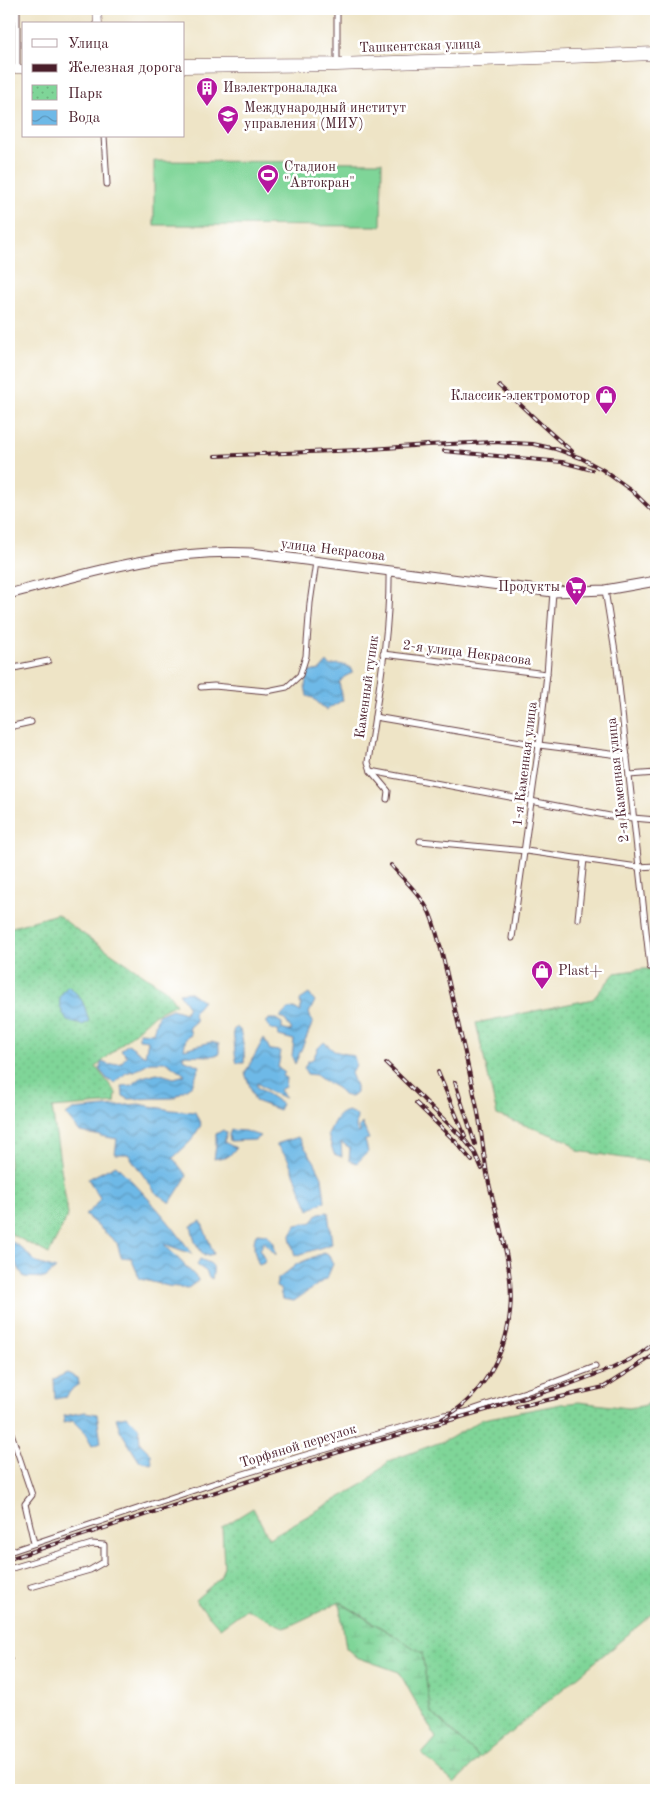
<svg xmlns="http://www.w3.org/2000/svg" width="665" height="1799" font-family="'Old Standard TT',serif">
<defs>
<pattern id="wetland-marsh" width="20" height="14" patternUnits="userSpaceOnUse" patternTransform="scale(1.25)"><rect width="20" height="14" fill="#7fd598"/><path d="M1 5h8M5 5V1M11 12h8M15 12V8" fill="none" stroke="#6fb683"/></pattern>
<pattern id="park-dots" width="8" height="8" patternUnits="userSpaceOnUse" patternTransform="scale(1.25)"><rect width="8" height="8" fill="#7fd598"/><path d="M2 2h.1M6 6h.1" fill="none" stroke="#6fb683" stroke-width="1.8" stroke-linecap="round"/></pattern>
<pattern id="water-waves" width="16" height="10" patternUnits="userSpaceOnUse" patternTransform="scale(1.25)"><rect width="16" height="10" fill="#6eb9e7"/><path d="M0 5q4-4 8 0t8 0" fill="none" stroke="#5c96bb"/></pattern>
</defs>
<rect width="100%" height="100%" fill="#fff"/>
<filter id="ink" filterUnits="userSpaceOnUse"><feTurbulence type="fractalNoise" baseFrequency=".02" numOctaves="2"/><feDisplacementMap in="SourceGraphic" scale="10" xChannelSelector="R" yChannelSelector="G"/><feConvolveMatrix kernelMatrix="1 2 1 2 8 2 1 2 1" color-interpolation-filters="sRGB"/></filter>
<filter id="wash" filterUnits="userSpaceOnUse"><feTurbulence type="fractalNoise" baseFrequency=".0096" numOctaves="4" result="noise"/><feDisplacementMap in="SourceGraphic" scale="20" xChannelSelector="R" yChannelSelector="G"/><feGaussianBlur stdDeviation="1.12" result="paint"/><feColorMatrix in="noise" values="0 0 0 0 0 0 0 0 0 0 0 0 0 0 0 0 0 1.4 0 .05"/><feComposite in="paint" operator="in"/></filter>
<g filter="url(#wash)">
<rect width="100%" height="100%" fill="#eee4c6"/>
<!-- wetland -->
<path fill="url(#wetland-marsh)" stroke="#647a62" d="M339,1602l83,51 9,59 49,46 -26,25 -32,-29 14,-16 -37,-66 -43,-15 -10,-9z"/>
<!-- park -->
<g fill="url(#park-dots)" stroke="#647a62">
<path d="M57,914l16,13 93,63 10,14 -22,11 -58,52 20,26 -1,10 -63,5 16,107 -19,39 -40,-21v-305z"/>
<path d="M643,969h13v194l-78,-12 -12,-11 -69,-25 -21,-92 117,-24 22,-26z"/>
<path d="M656,1400v211l-176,147 -49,-46 -9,-59 -82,-51 -55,26 -39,-19 -26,19 -25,-28 25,-22 4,-12 -2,-39 31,-19 16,30 96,-55 24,-22 60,-22 34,-20 78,-15 18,-2 49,6 14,-2z"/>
</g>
<!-- pitch -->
<path fill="#7fd598" stroke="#647a62" d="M154,161l228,1 -1,64 -227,-1z"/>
<!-- water -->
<g fill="url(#water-waves)" stroke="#5c6c89">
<path d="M327,662l3,4c6,-3 16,-2 22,3v4l-8,4 -5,6 4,17 -17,10 -13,-12 -6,-2 -2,-10 3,-14 12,-2z"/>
<path d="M68,986c15,12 16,17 21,36l-7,3 -15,-4c-8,-15 -12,-22 1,-35z"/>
<path d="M190,992l13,9 -10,12 3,8 -7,6 2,8 -5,3 -2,11 27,-7 8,2v10l-8,2 -28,-1v4l17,7 -8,19 -19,13 -44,1 -6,-3 -1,-10 10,-1 10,-8 15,-4 17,5 11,-3 -18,-13h-17l-14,8 -10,3 -11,10 -7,-3 -9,-11 3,-7 8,3 11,-2 6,-7 -6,-6 7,-6 17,12 3,-16 -9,-1v-7l14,1 5,-18 14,-6 13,4 3,-7 -9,-13z"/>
<path d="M309,994l6,7 -6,12 4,9 -18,42 -3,-7 2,-17 -15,-4 -2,-6 -6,-1 -5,-6 3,-4h7l6,4v6l6,2 4,-1 -7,-10 -5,-3 8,-8 6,-1 7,4 -1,-12z"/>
<path d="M236,1027l4,3c3,11 5,21 4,33h-7c-3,-8 -2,-21 -4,-32z"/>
<path d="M264,1038l6,12 11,1 -3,17 7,5 -3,3 4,2 -1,9 -6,3 6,8 -15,-6 -13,-9v4l25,17 -3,6 -24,-9 -10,-28z"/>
<path d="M324,1042l10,9 20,5 2,9 -5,8 5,13v7l-5,4 -8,-2 -6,-7 -13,-7 -8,-6 -9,-1 -3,-6 4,-7 5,-2 5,-11z"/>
<path d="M139,1104l32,6 24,2 6,13 -10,16 -18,17 14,18 -17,27 -15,-11 -27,-38h-13l2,-15 -37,-7 -14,-17 7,-5z"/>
<path d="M348,1111l9,4 -1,12 2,5 2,1 -1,-6 3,-4 7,16 -4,1 3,12 -11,11 -8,-3 1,-12 -9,-6 1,15 -8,-3 -6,-19c5,-11 8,-22 20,-24z"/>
<path d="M223,1130l4,3 -3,9 12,6 -7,8 -15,3 2,-13v-12z"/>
<path d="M231,1130l14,1 15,5 -5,4 -25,1 -1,-6z"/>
<path d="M298,1137l16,24 8,16 3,24 -16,9 -21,-51 -12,-15z"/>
<path d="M116,1165c28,28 54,56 76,89l-28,-10 35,36 -11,8 -20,-2 -28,-7 -9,-21 -10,-1 -4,-14 -32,-28 9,-8 6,-9 -12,-19z"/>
<path d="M328,1212l4,32 -37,12 -5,-19 6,-12 16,-3 7,-9z"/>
<path d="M201,1221l13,33 -10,2 -9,-14 -4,-16z"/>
<path d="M257,1233l10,1 7,9 2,12 -12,-13 -4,8 5,9 -1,4 -5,2c-4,-10 -8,-22 -2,-32z"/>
<path d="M9,1240l10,6 18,17 19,6 -11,9 -21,-1 -15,-25z"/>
<path d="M323,1253l6,2 4,9 -6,14 -33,23 -12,-2 -2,-10 -4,-2 1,-7 20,-16z"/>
<path d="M200,1259c14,6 15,5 12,20l-4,-3 -1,-4 -10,-7z"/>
<path d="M67,1373l11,5 1,6 -6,4 -7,9 -11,2 -1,-20z"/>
<path d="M85,1412l12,2 4,29 -9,3 -8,-14 -11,-11 -10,2 1,-7z"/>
<path d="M127,1416l12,12 1,15 11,11 1,10 -13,-3 -19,-31 -4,-12z"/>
</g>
</g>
<g filter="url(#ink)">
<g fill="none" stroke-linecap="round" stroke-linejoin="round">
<!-- street casing -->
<g stroke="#633d42" stroke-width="7">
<g id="street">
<path d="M17,9v55"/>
<path d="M337,9v54"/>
<path d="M104,136l3,48"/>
<path d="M605,590l11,68 34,309h6"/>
<path d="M383,654l164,20"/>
<path d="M9,669l39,-8"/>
<path d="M201,687l13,-1 53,5 20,-4 13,-12 6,-19 4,-53 6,-41"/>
<path d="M375,717l164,28 88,11"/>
<path d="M9,727l22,-5"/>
<path d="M371,771l239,45 46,4"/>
<path d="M629,775l27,-2"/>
<path d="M387,799l1,-8 -17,-20 -3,-9c9,-63 22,-127 21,-191"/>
<path d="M420,841l106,10 112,16 18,-1"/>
<path d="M578,919l6,-60"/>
<path d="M512,938l27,-193 8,-71 6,-82"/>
<path d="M9,1427l23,68 -7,9 9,39"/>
<path d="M9,1552l215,-72 75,-23 145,-42 22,-3 89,-30 40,-15"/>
<path d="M9,1569l83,-25 12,1v17l-14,8 -59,17"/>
</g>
</g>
<!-- secondary casing -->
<g stroke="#633d42" stroke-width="9">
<g id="secondary">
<path d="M97,9l1,15"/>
<path d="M184,63l153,-1 319,-11"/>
<path d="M9,69h15"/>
<path d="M184,69l153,-2 319,-11"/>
</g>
</g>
<!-- primary casing -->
<g stroke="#633d42" stroke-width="11">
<path id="primary" d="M9,594c79,-21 160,-46 242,-41l302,39 52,-2 51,-9"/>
</g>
<!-- street -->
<use href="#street" stroke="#fff" stroke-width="5"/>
<!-- secondary -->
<use href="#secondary" stroke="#fff" stroke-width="8"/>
<!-- primary -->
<use href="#primary" stroke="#fff" stroke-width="9"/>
<!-- rail casing -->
<g stroke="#4a1f2b" stroke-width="4">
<g id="rail">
<path d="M500,386c24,21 46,45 72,65"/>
<path d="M444,451l118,11 30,8"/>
<path d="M215,456l143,-6 69,-5 67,-3 39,2 23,5 25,9 22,12 28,20 25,24"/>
<path d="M391,865c14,16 34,33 41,54 9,25 14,52 20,77 9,41 19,81 27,122 3,19 5,38 8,56 9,45 28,91 23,138 -4,43 -29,86 -68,107"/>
<path d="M386,1063l78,76 11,14 7,16"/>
<path d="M438,1072l27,64"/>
<path d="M455,1082l20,62"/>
<path d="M416,1103l39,38 17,20"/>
<path d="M517,1407l87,-20 52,-33"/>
<path d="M9,1559l336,-109 141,-40 84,-26 43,-16 24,-12 19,-14"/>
<path d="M9,1658l2,2"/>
</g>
</g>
<!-- rail -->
<use href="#rail" stroke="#fff" stroke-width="2" stroke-dasharray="5.5" stroke-linecap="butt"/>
</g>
</g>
<!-- icons -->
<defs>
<g id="building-pin" transform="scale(1.125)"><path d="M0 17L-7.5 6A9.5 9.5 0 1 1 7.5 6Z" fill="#b5179e" stroke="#fff"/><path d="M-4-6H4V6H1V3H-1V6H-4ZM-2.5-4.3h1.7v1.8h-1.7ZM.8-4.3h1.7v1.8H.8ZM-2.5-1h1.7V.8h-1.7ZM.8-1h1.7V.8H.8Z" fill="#fff"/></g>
<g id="university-pin" transform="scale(1.125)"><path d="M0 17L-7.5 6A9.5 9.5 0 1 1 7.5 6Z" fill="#b5179e" stroke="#fff"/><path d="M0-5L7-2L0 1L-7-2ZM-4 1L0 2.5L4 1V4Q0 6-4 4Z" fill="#fff"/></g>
<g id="stadium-pin" transform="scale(1.125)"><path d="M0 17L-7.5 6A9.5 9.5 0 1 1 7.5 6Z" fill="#b5179e" stroke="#fff"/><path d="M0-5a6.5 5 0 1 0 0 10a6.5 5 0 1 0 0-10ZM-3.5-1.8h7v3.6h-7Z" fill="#fff"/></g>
<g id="shop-pin" transform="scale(1.125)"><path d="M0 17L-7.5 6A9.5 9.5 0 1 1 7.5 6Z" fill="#b5179e" stroke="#fff"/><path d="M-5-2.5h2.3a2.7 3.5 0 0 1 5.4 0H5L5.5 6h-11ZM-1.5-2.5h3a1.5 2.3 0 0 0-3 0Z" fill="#fff"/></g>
<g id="supermarket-pin" transform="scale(1.125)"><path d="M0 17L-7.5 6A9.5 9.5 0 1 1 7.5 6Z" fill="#b5179e" stroke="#fff"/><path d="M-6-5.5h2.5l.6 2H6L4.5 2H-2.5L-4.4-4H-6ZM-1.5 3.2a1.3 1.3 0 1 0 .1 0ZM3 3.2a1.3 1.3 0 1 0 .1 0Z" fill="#fff"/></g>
</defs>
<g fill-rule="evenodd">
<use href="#building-pin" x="207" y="88"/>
<use href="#university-pin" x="228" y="116"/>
<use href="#stadium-pin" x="268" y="175"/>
<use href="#shop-pin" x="606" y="396"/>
<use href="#supermarket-pin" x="576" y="587"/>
<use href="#shop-pin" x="542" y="971"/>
</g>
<g text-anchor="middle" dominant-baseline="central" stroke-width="5" stroke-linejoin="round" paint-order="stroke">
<!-- street labels -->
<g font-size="14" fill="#4a1f2b" stroke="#fff">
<text transform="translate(420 46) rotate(-2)">Ташкентская улица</text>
<text transform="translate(333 550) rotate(7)">улица Некрасова</text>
<text transform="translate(467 653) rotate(7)">2-я улица Некрасова</text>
<text transform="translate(367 687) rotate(-82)">Каменный тупик</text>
<text transform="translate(525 764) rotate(-83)">1-я Каменная улица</text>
<text transform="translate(618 780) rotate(-96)">2-я Каменная улица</text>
<text transform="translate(298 1446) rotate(-17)">Торфяной переулок</text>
</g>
<!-- poi labels -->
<g font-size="14" fill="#4a1f2b" stroke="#fff" text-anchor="start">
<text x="223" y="88">Ивэлектроналадка</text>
<text x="244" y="108">Международный институт<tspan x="244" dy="16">управления (МИУ)</tspan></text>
<text x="284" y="167">Стадион<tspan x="284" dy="16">"Автокран"</tspan></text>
<text x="590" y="396" text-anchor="end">Классик-электромотор</text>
<text x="560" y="587" text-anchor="end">Продукты</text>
<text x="558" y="971">Plast+</text>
</g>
</g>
<!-- margin -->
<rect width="665" height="1799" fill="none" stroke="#fff" stroke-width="30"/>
<!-- legend -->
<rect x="22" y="22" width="162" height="115" fill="#ffffff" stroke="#b7a5aa"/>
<rect x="32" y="39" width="25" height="8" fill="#ffffff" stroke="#b7a5aa"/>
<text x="68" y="48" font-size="15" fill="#4a1f2b">Улица</text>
<rect x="32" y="64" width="25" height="8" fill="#4a1f2b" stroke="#b7a5aa"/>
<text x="68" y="72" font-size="15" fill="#4a1f2b">Железная дорога</text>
<rect x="32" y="85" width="25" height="15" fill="url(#park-dots)" stroke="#b7a5aa"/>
<text x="68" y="98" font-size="15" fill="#4a1f2b">Парк</text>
<rect x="32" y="110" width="25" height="15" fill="url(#water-waves)" stroke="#b7a5aa"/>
<text x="68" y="122" font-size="15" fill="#4a1f2b">Вода</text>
</svg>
